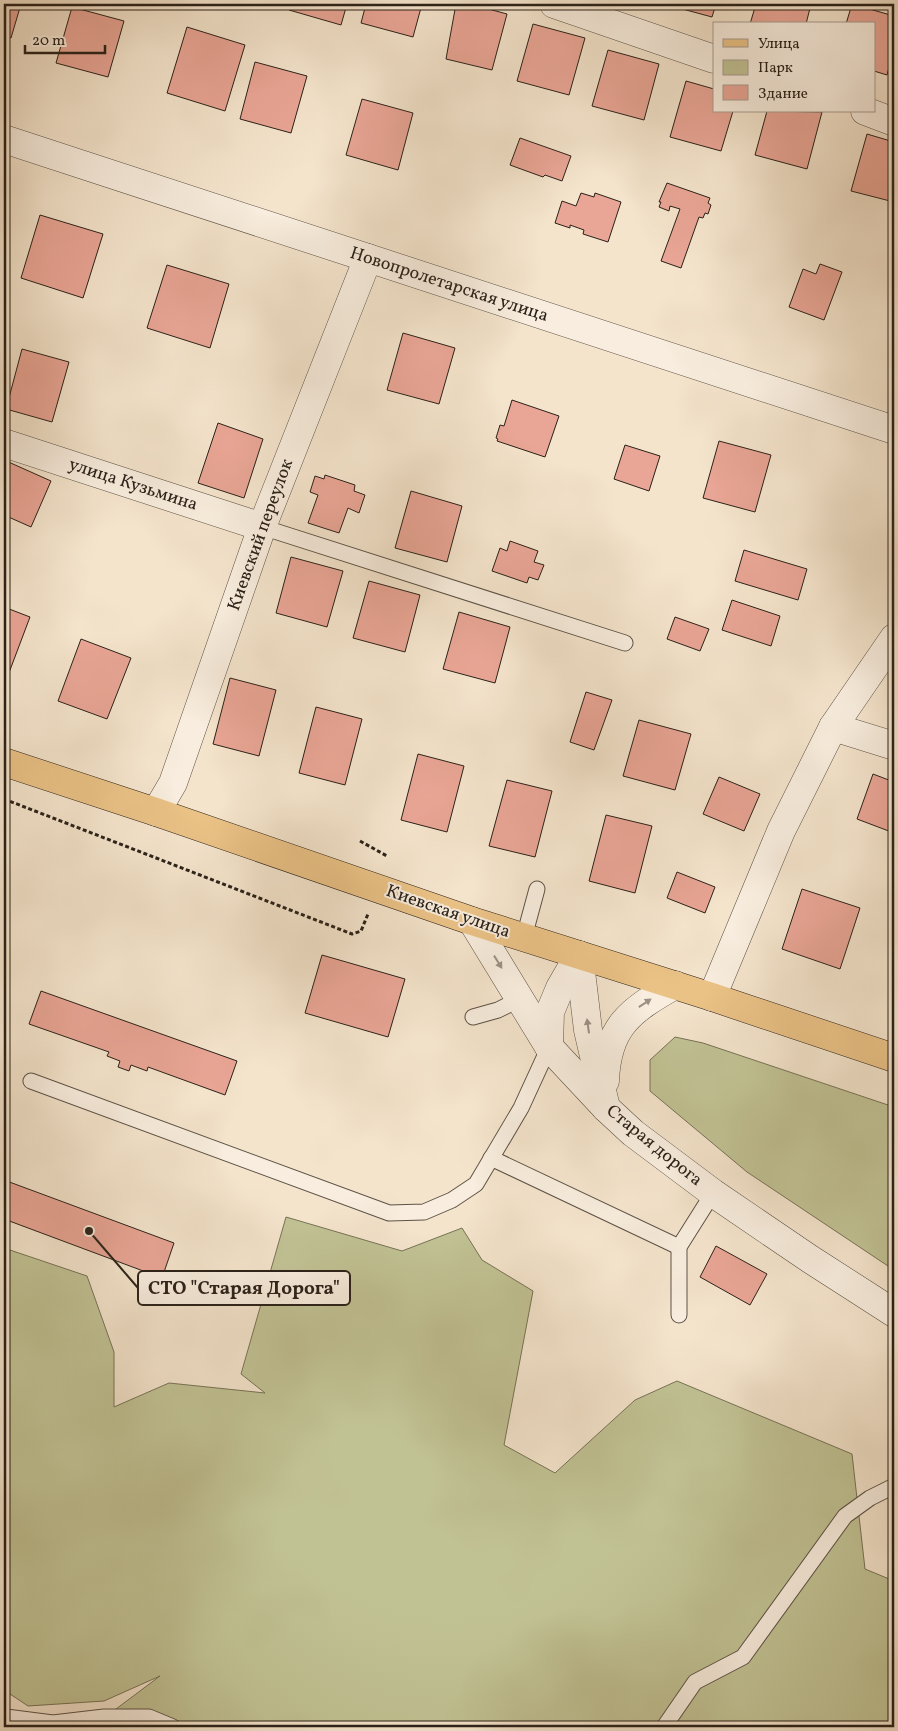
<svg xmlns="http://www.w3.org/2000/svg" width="898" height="1731" font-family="Vollkorn,serif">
<rect width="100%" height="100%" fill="#f4e4cc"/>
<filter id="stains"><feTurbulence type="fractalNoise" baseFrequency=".004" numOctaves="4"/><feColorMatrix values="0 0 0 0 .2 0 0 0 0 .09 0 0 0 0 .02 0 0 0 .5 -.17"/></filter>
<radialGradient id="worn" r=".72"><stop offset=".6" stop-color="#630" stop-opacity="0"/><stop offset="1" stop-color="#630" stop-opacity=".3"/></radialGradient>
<!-- green -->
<g fill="#c1c294" stroke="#767256">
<path d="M675,1037l28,6 191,64v163l-147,-98 -97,-81v-31z"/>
<path d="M286,1217l116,34 60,-23 20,32 51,31 -29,154 51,28 80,-73 42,-19 175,73 13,115 29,12v146h-802l68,-51 -56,25 -76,5 -24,-16v-442l83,28 27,76v55l55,-24 96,10 -24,-19z"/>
</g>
<!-- building -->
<g fill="#e9a595" stroke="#2a2119">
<path d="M4,4h17l-10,34 -7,-2z"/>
<path d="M291,4h56l-6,21 -52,-15z"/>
<path d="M366,4h56l-9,33 -52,-14z"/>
<path d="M456,4h14l37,10 -15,56 -46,-11z"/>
<path d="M664,4h52l-4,13z"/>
<path d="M756,4h55l-5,20h-56z"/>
<path d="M852,4l42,12v33l-7,26 -13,-4v-47h-28z"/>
<path d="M72,7l52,14 -16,56 -52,-14z"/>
<path d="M533,24l52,14 -16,57 -52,-14z"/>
<path d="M187,27l58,18 -20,66 -58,-18z"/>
<path d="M608,50l51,14 -15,56 -52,-14z"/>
<path d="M255,62l52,14 -16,57 -51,-14z"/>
<path d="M686,81l28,8v22h19l-12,40 -51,-14z"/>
<path d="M362,99l51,14 -15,57 -52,-15z"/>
<path d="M767,111l55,1 -15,57 -52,-14z"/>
<path d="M867,134l27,8v60l-43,-11z"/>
<path d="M520,138l51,18 -9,25 -17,-6 -2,2 -33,-12z"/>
<path d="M667,183l43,15 -2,5 3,2 -3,9 -3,-1 -2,5 -4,-1 -18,51 -20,-7 19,-52 -10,-3 -1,5 -10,-4 2,-5h-2z"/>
<path d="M581,193l13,4 1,-4 26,9 -13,40 -25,-8 1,-4 -14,-5v3l-15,-5 7,-22 14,5z"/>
<path d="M40,215l63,19 -20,64 -62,-20z"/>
<path d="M820,264l22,8 -18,48 -35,-13 14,-38 13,5z"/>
<path d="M167,265l62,19 -19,64 -63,-20z"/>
<path d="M403,333l52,15 -16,56 -52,-14z"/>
<path d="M22,349l47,13 -17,60 -46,-13z"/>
<path d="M512,400l47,16 -14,41 -48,-16 1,-2 -2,-1 4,-13 4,1z"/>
<path d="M218,423l45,16 -19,59 -46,-15z"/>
<path d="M719,441l52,14 -16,57 -52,-14z"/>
<path d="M625,445l35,11 -11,35 -35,-12z"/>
<path d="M4,460l47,21 -20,46 -27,-12z"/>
<path d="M325,475l30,10 -1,6 11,4 -6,18 -11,-5 -9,25 -31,-10 10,-28 -8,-3 5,-16 9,3z"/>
<path d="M411,491l51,15 -15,56 -52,-14z"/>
<path d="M510,541l28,10 -4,11 10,3 -6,15 -9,-3 -2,6 -35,-12 8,-23 7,3z"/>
<path d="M744,550l63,19 -9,31 -63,-19z"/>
<path d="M291,557l52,14 -16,56 -51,-14z"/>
<path d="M369,581l51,14 -15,57 -52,-14z"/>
<path d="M732,600l48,16 -9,30 -49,-16z"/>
<path d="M4,607l26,10 -23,61 -3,-1z"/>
<path d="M459,612l51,15 -15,56 -52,-14z"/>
<path d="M675,617l34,12 -9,22 -33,-12z"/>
<path d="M81,639l50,19 -24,61 -49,-18z"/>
<path d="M230,678l46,12 -17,66 -46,-12z"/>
<path d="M586,692l26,8 -18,50 -24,-8z"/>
<path d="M316,707l46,12 -17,66 -46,-12z"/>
<path d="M639,720l52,14 -16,56 -52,-14z"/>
<path d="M418,754l46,12 -17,66 -46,-12z"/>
<path d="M873,774l21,8v51l-37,-14z"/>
<path d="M719,777l41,17 -16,37 -41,-17z"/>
<path d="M507,780l45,11 -17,66 -46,-11z"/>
<path d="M606,815l46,11 -17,67 -46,-12z"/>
<path d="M677,872l38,15 -10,26 -38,-15z"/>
<path d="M802,889l58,19 -20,61 -58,-20z"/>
<path d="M322,955l83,24 -17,58 -83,-24z"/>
<path d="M41,991l196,70 -12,34 -77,-28 -1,4 -16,-6 -2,6 -11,-4 2,-6 -13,-5 2,-4 -80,-28z"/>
<path d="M4,1180l170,63 -12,35 -158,-59z"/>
<path d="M716,1246l51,28 -17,31 -50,-28z"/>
</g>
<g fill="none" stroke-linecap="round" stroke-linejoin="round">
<!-- service casing -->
<g stroke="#5c5246" stroke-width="17">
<g id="service">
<path d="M262,527l363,116"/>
<path d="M524,937l13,-48"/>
<path d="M473,1017l25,-7 22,-11"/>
<path d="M31,1081l358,132 35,-1 28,-12 24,-16 45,-76 28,-61"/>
<path d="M491,1158l188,89"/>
<path d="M679,1315v-68l34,-54"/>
<path d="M4,1715l2,2 47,6 51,-6h45l24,10"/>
<path d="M664,1727l31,-45 48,-25 102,-141 25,-18 24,-12"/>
</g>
</g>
<!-- minor casing -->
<g stroke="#5c5246" stroke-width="29">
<g id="minor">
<path d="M554,4l160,55"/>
<path d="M865,111l29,11"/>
<path d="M4,139l890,291"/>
<path d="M4,443l258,84"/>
<path d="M833,727l61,19"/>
<path d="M156,812l17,-29 89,-256 106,-269"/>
<path d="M712,997l69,-166 52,-104 61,-89"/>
</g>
</g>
<!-- tertiary casing -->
<g stroke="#5c5246" stroke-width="29">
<g id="tertiary">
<path d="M472,921l77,126 57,61 27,25 80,60 97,66 84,54"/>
<path d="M579,955l9,75 18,78"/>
<path d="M549,1047l1,-35 10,-24 19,-33"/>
<path d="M605,1081c2,-55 26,-71 70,-96"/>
</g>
</g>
<!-- primary casing -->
<g stroke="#2a2119" stroke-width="29">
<path id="primary" d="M4,762l152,50 316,109 240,76 182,61"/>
</g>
<!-- path -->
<g stroke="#2a2119" stroke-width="3" stroke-dasharray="4 2.5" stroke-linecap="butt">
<path d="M4,799l348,135 9,-3 7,-17"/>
<path d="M360,841l27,15"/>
</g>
<!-- service -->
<use href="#service" stroke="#f8edde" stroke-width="15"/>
<!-- minor -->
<use href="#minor" stroke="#f8edde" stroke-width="28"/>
<!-- tertiary -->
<use href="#tertiary" stroke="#f8edde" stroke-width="28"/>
<!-- primary -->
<use href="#primary" stroke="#eac286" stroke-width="28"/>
</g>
<!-- one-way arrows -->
<defs><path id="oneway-solid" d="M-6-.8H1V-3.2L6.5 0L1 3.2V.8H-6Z" transform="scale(1.25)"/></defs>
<g fill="#9b9185">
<use href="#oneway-solid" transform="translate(498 962) rotate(58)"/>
<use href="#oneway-solid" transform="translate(645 1003) rotate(-34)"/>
<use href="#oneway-solid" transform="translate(588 1026) rotate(-98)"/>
</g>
<g text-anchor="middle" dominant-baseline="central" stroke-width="4" stroke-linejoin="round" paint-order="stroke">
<!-- street labels -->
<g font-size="18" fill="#2a2119" stroke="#f8edde">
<text transform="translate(449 285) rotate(18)">Новопролетарская улица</text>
<text transform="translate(133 485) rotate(18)">улица Кузьмина</text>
<text transform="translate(261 535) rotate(-70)">Киевский переулок</text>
<text transform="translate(448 912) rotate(19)">Киевская улица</text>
<text transform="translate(654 1146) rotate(39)">Старая дорога</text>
</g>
</g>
<!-- callouts -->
<path fill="none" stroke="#2a2119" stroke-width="2" d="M89 1231L138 1288"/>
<circle fill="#2a2119" stroke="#f8edde" stroke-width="2" cx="89" cy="1231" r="5"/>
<rect fill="#f8edde" stroke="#2a2119" stroke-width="2" x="138" y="1271" width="212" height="34" rx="5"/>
<g font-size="19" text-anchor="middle" font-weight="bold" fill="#2a2119">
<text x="244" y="1294">СТО "Старая Дорога"</text>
</g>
<!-- margin -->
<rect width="898" height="1731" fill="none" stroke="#f4e4cc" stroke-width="20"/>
<rect x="5" y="5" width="888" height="1721" fill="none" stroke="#2a2119" stroke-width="2.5"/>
<rect x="10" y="10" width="878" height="1711" fill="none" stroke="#2a2119"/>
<!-- legend -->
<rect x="713" y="22" width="162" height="90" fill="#f8edde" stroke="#a69b8f"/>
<rect x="723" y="39" width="25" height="8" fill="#eac286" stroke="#a69b8f"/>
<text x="758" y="48" font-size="15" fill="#2a2119">Улица</text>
<rect x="723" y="60" width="25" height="15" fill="#c1c294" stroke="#a69b8f"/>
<text x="758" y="72" font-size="15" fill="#2a2119">Парк</text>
<rect x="723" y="85" width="25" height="15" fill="#e9a595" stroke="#a69b8f"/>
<text x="758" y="98" font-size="15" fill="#2a2119">Здание</text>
<!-- scale -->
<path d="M25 45v8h80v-8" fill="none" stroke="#2a2119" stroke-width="2.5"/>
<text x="32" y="45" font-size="15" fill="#2a2119" stroke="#f8edde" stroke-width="4" paint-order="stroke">20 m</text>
<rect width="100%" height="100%" filter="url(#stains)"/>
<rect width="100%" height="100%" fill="url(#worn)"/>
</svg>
